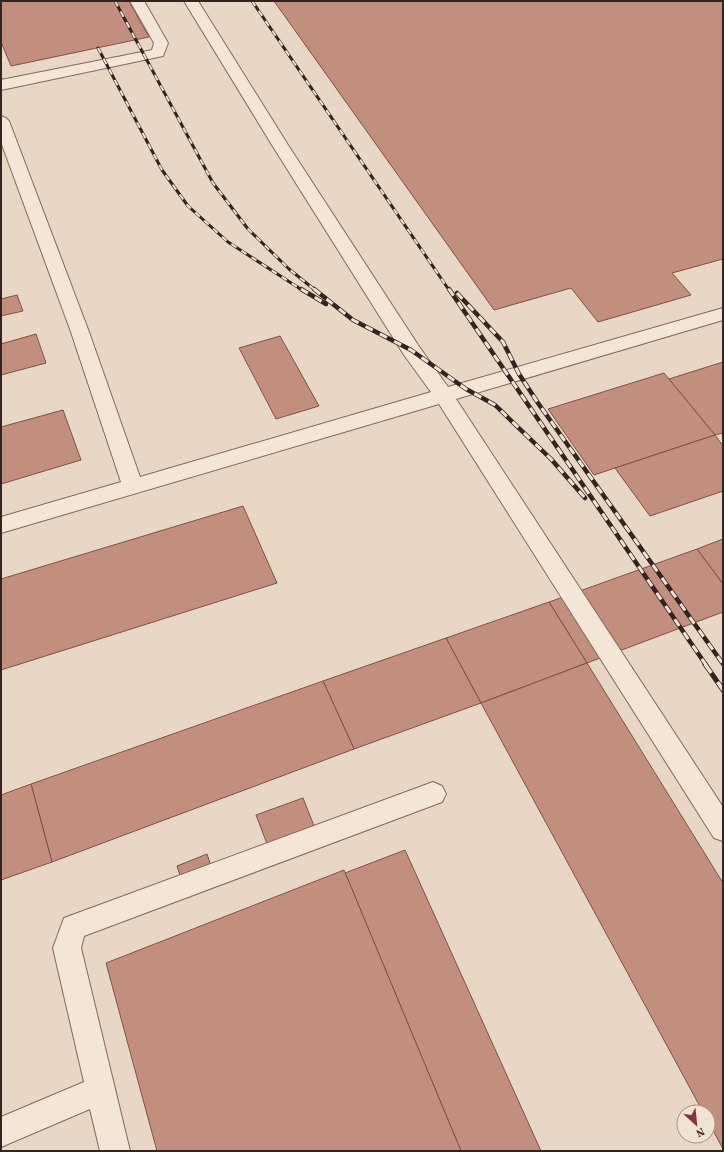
<svg xmlns="http://www.w3.org/2000/svg" width="724" height="1152" font-family="'Source Serif 4',serif">
<rect width="100%" height="100%" fill="#e8d7c4"/>
<!-- building -->
<g fill="#c28f7e" stroke="#7d5245">
<path d="M1,1h128l20,36 -138,29 -10,-24z"/>
<path d="M274,1h449v258l-51,14 19,22 -93,27 -27,-34 -77,22z"/>
<path d="M17,295l6,16 -22,5v-17z"/>
<path d="M36,334l10,29 -45,12v-31z"/>
<path d="M280,336l39,70 -43,13 -37,-71z"/>
<path d="M723,362v71l-8,2 -46,-56z"/>
<path d="M664,373l51,62 -121,40 -46,-66z"/>
<path d="M63,410l18,50 -80,24v-57z"/>
<path d="M715,435l8,11v45l-73,25 -35,-48z"/>
<path d="M243,506l34,77 -276,87v-91z"/>
<path d="M723,539v45l-26,-35z"/>
<path d="M697,549l26,35v28l-136,51 -38,-61z"/>
<path d="M549,602l38,61 -106,40 -35,-65z"/>
<path d="M446,638l35,65 -127,46 -31,-68z"/>
<path d="M587,663l136,220v266l-15,-28v-9h-5l-222,-409z"/>
<path d="M323,681l31,68 -302,113 -21,-78z"/>
<path d="M31,784l21,78 -51,18v-85z"/>
<path d="M303,798l13,33 -47,18 -13,-34z"/>
<path d="M405,850l136,301h-80l-116,-278z"/>
<path d="M207,854l5,15 -30,12 -5,-15z"/>
<path d="M344,870l117,281h-304l-51,-188z"/>
</g>
<g fill="none" stroke-linecap="round" stroke-linejoin="round">
<!-- minor casing -->
<g stroke="#816a5c" stroke-width="2">
<g id="minor">
<path d="M130,1h14l24,42 -5,13 -162,34v-10l151,-30 2,-7z"/>
<path d="M184,1h14l90,144 130,200 30,42 275,-79v12l-267,79 267,408v34l-9,-3 -275,-434 -438,129v-16l120,-35 -50,-150 -70,-190v-26l5,2 3,3 80,211 51,145 291,-85 -27,-37 -132,-210z"/>
<path d="M433,782l9,4 4,8 -4,8 -358,134 -3,12 49,203h-30l-10,-42 -89,38v-30l83,-35 -31,-134 11,-30z"/>
</g>
</g>
<!-- minor -->
<use href="#minor" fill="#f4e6d6" fill-rule="evenodd"/>
<!-- rail-far2 casing -->
<g stroke="#32251f" stroke-width="3">
<g id="rail-far2">
<path d="M115,1l98,182 35,46 41,40 26,21"/>
<path d="M252,1l197,289"/>
<path d="M98,48l64,122 26,36 40,36 74,48"/>
</g>
</g>
<!-- rail-far1 casing -->
<g stroke="#32251f" stroke-width="4.5">
<g id="rail-far1">
<path d="M301,289l25,15"/>
<path d="M314,289l39,31 58,30 55,39 29,16 56,54 34,39"/>
<path d="M449,289l257,376"/>
<path d="M457,293l46,49 16,32 19,29 185,261"/>
</g>
</g>
<!-- rail casing -->
<g stroke="#32251f" stroke-width="5">
<path id="rail" d="M705,664l18,26"/>
</g>
<!-- rail-far2 -->
<use href="#rail-far2" stroke="#f1e3d2" stroke-width="2" stroke-dasharray="6" stroke-linecap="butt"/>
<!-- rail-far1 -->
<use href="#rail-far1" stroke="#f1e3d2" stroke-width="3" stroke-dasharray="8" stroke-linecap="butt"/>
<!-- rail -->
<use href="#rail" stroke="#f1e3d2" stroke-width="3.5" stroke-dasharray="11" stroke-linecap="butt"/>
</g>
<!-- border -->
<rect width="724" height="1152" fill="none" stroke="#32251f" stroke-width="4"/>
<!-- north arrow -->
<g transform="translate(696 1124) rotate(153)"><circle r="19" fill="#f1e3d2" stroke="#a5978a"/>
<path d="M0-3L7 15L0 10L-7 15Z" fill="#893342"/>
<text y="-6" font-size="11" font-weight="bold" text-anchor="middle" fill="#32251f">N</text>
</g>
</svg>
